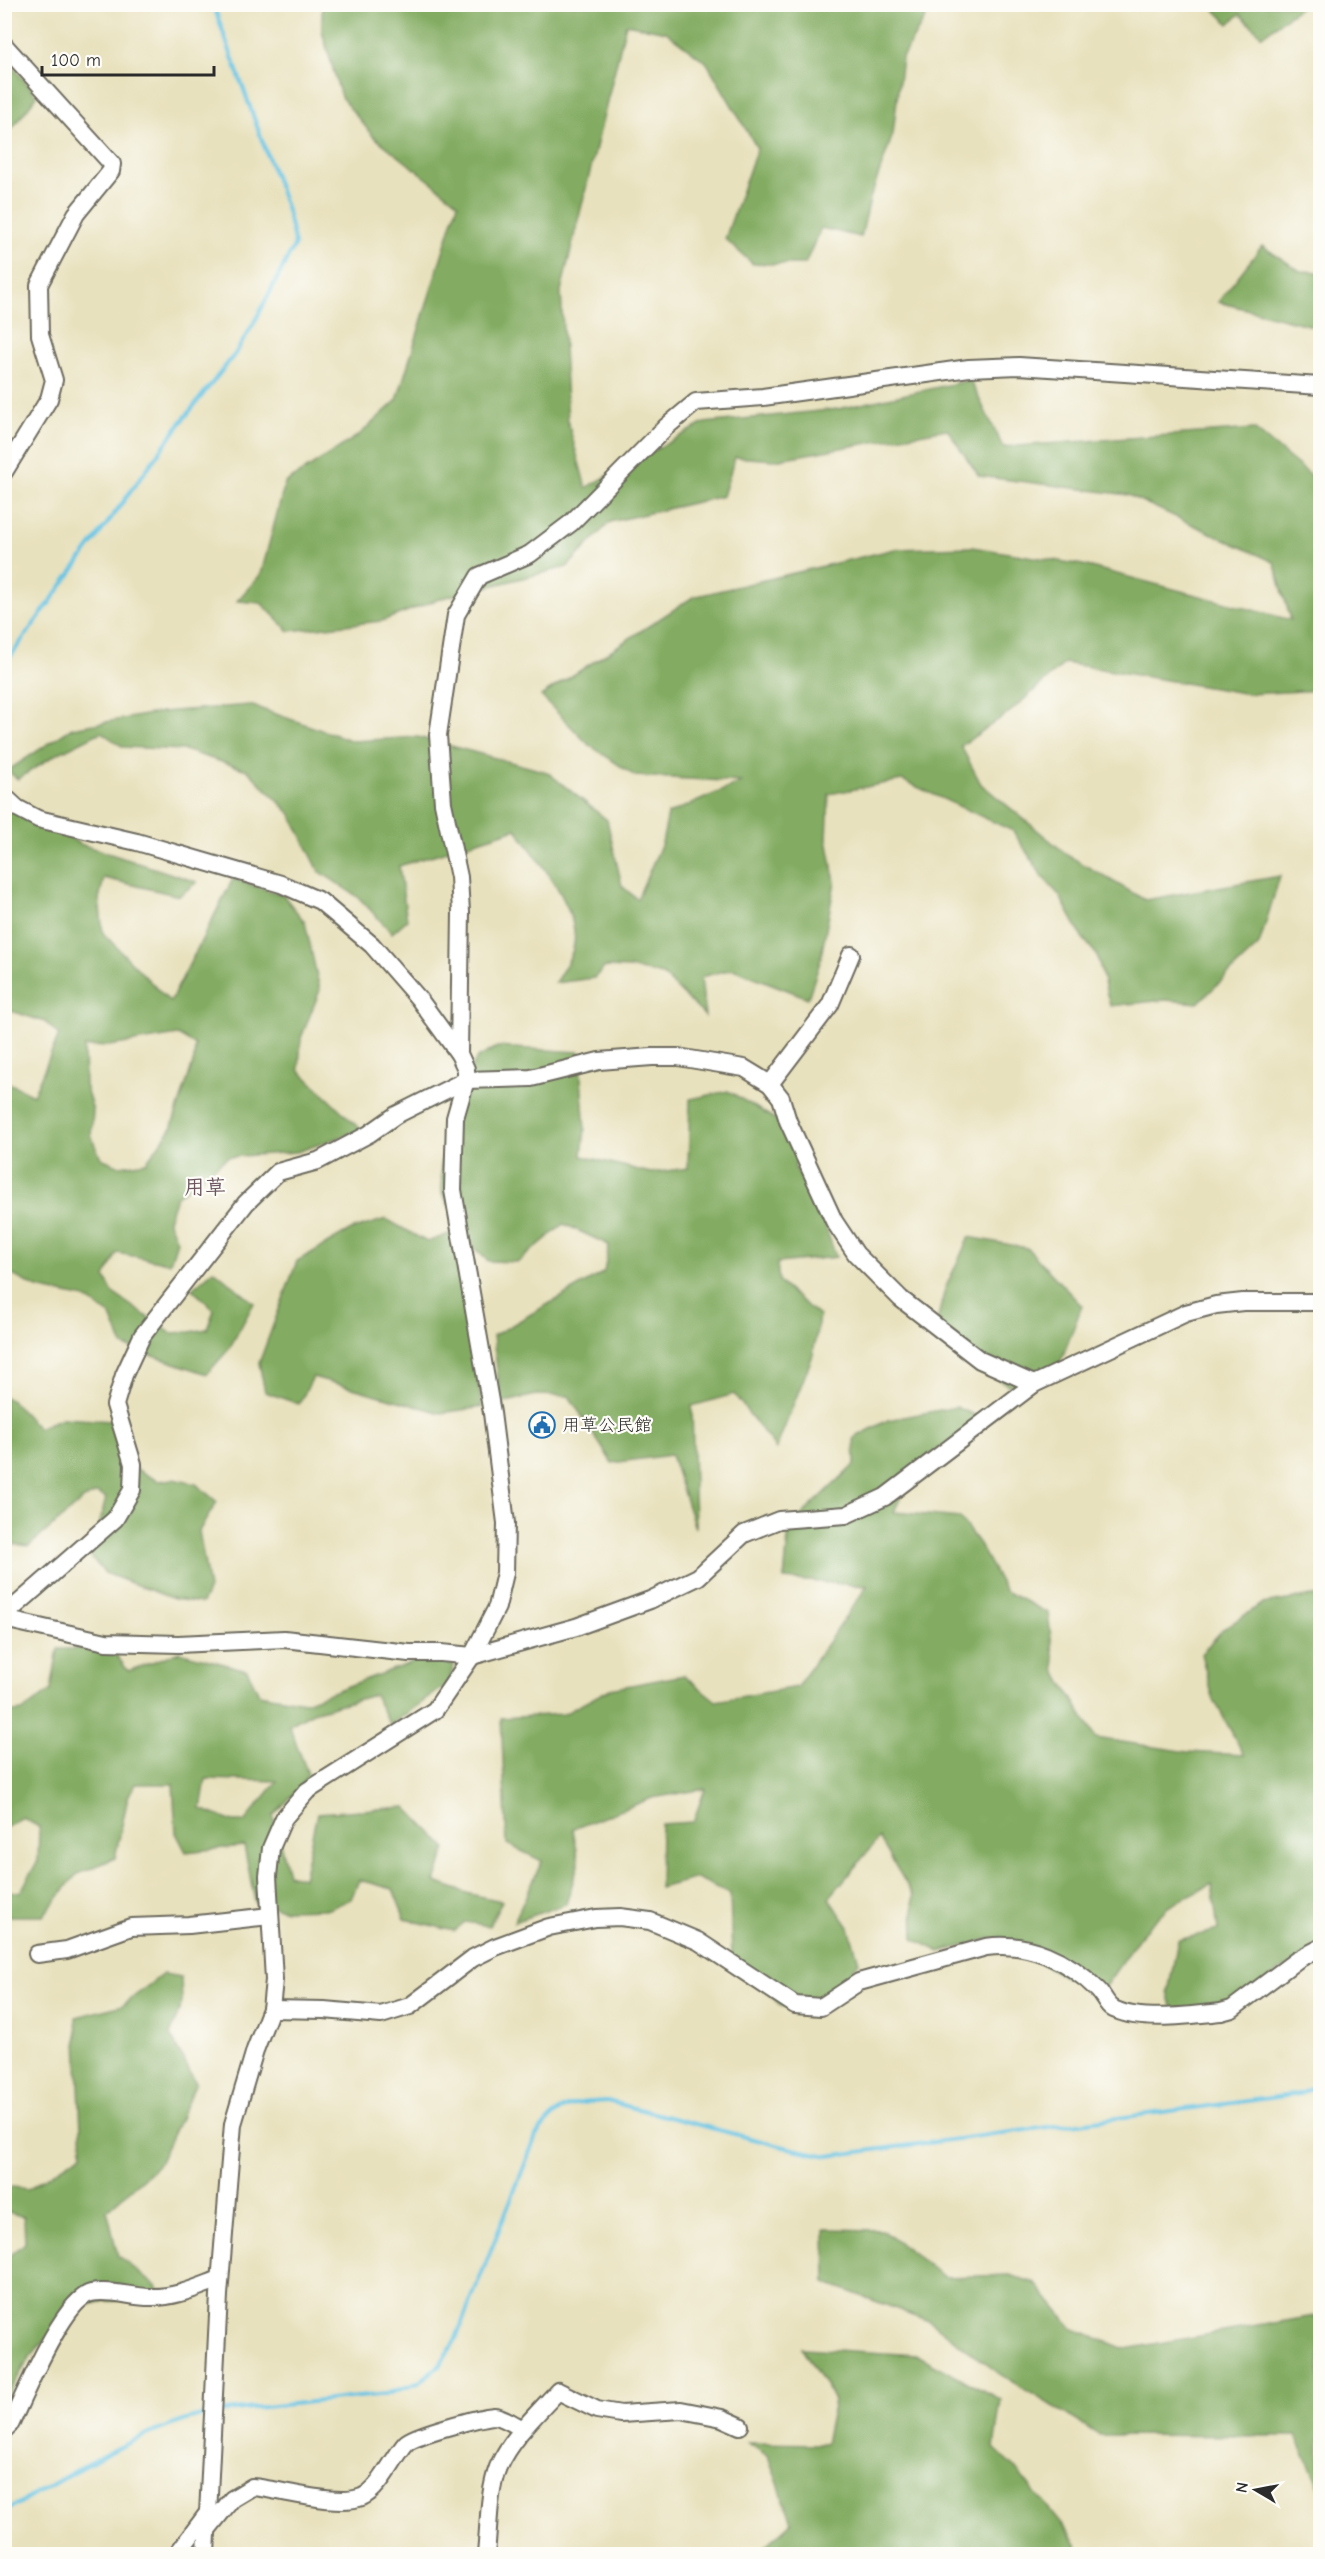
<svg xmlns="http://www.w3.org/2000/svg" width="1325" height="2559" font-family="'Comic Neue','Klee One',sans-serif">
<rect width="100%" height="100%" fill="#fdfcf7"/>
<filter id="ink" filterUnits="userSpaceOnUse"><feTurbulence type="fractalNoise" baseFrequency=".0167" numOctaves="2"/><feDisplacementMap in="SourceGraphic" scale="12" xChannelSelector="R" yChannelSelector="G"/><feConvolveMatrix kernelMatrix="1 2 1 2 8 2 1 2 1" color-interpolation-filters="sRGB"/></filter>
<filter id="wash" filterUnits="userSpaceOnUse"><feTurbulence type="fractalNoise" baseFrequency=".008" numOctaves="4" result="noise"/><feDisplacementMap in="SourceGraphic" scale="24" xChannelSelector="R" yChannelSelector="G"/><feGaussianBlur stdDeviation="1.35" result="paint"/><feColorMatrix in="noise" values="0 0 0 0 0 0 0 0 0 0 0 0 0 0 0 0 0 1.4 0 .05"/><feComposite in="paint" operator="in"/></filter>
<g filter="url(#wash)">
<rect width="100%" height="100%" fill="#e8e1bd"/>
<!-- forest -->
<g fill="#83ac62" stroke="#576c46" stroke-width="1.5" fill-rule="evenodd">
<path d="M322,5h611l-31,52 -9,77 -23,65 -9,38 -40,-9 -16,36h-52l-28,-25 32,-91 -50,-85 -41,-31 -40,-8 -65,267 7,131 18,66 118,-65 134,-14 132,-29 33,67 251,-18 66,54v207l-71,4 -184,-31 -54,48 -50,35 20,38 88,72 76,44 135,-24 -21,69 -61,58 -33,-3 -55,6 -13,-51 -15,-18 -23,-42 -17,-19 -29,-45 -111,-51 -73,14 -2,45 8,43 -15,80 -12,36 -75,-29 -32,8 4,39 -42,-41 -33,-7 -25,-1 -11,11 -39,5c6,-11 15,-22 18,-34 11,-37 -37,-91 -57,-120l-117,37 8,54 -15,13 -33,-35 -40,-27 -29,-58 -43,-43 -63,-20 -61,-3 -22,-15 -46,23 -37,24 -11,-8 65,-43 90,-16 88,-7 103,36 65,-4 129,35 60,48 15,66 15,13 25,-56 6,-29 74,-32 -107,-6 -47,-32 -47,-48 152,-99 202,-48 77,-2 111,18 208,55 -17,-58 -146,-67 -149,-19 -32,-47 -173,31 -39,-3 -12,39 -113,26 -43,45 -125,31 -60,23 -93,10 -28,-28 -24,-2 24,-27 24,-91 74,-48 38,-35 61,-197 -85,-67 -32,-39 -19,-66z"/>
<path d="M1210,5h93l-41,31 -22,-22 -11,10z"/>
<path d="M4,56l33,40 -32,42h-1z"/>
<path d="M1262,246l38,25 20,1v56l-102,-26z"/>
<path d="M5,801l75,43 117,38 -18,14 -75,-18 -5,21 4,34 67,69 63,-123 50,16 22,27 15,68 -19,48 -2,32 62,60 -64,22 -69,5 -52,40 -8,23 9,21 -7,22 -53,-10 -12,24 8,16 58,40 19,-1 17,-3 7,-19 -22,-21 22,-19 40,33 -25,46 -22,25 -84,-28 -12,-30 -26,-18 -48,-10 -26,-14 -6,4v-197l28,14 26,-60 -14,-13 -40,-13zM178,1035l17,10 -1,15 -23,69 -25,33 -26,4 -19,-8 -10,-22 2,-25 -8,-26 -1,-38 25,-1z"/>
<path d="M497,1047l82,5 6,78 -3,26 69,17 37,-5 2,-69 38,-8 49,29 19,27 -1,21 20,28 21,61 -59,6 2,19 40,34 -6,39 -37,94 -42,-55 -42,12 3,122 -24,-73 -59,8 -43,-67 -33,-1 -35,8 -8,-67 111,-64 5,-27 -45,-21 -46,38 -30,-1 -16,-15 -30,-52 -1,-32 11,-51 24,-52z"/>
<path d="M386,1219l41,23 28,-10 27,175 -41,6 -128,-36 -14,27 -34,-12 -6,-29 38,-102 54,-31z"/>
<path d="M969,1237l58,11 55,58 -23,60 -49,20 -53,-28 -21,-33 9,-36z"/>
<path d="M4,1396l9,6 25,26 24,-10 49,3 16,43 31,17 15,-2 23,5 21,18 -18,29 10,58 -7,14 -28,-4 -69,-26 -14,-16 15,-59 -9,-5 -13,6 -55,47 -24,-3z"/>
<path d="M956,1407l21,9 -11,14 -51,35 -21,47 66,6 19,26 26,47 43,22 7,57 41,68 92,14 56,3 -31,-57 -12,-44 22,-25 39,-25 58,-9v351l-87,55 -57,20 -8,-29 10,-52 40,-10 -6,-46 -44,23 -25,25 -44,63 -106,-57 -53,14 -26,-13 -1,-44 -34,-57 -50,60 20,29 10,35 -45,50 -33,-6 -49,-49 -2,-63 -33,-16 -37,10 1,-64 32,-2 12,-33 -53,9 -79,31 6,33 -13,42 -52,18 28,-61 -35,-17 -6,-126 63,-4 46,-25 74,-14 32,26 81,-14 70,-101 -83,-7 5,-52 66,-63 -1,-26 34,-18z"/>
<path d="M111,1648l17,23 51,-19 68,18 12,24 46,8 113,-42 36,5 -6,19 -58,41 -16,-30 -61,17 -24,13 19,49 -5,10 -30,32 15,58 15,4 14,-65 89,-6 40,41 -11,34 35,12 32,7 -13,25 -24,-4 -11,9 -49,-12 -12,-30 -34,-9 -8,19 -22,10 -43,1 -31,-8 -11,-56 -58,6 -10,-19 -3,-49h-38l-7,13 -13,61 -39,17 -33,41h-38v-26l15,3 18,-33 1,-33 -16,-9 -18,10 -1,-53 3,-12h-2v-50l17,-2 29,-21 7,-41zM206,1779l71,2v1l-33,40h-11l-32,-13z"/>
<path d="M163,1974l18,3 1,26 -12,32 26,48 -37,81 -52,46 11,46 38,30 10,16 -60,-1 -33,7 -43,49 -25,42v-139l20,-17 -1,-26 -19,-6v-25l23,3 54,-35 -6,-137 47,-12z"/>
<path d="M825,2229l57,1 62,47 66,-2 25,8 37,45 53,21 195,-34v173l-24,-52 -196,-1 -99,-60 -72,-54 -103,-38z"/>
<path d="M802,2348l115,7 84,45 -7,48 20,19 63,77 3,10h-323l35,-32 -24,-66 -20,-13 77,1 9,-44z"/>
</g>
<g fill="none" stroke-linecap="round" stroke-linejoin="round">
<!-- stream -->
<g stroke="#66c4e4" stroke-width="4">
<path d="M4,665l178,-244 53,-67 19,-31 41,-79 -9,-37 -73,-203"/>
<path d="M217,2412l170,-18 31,-11 21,-17 16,-25 81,-205c23,-32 33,-33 71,-35l181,47 40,8 472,-62 20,-9"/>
<path d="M4,2512c67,-37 131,-81 205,-98"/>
</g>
</g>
</g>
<g filter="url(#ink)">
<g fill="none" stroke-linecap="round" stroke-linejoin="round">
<!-- minor casing -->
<g stroke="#6d6b5e" stroke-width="20">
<g id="minor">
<path d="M4,45l108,119 -1,7 -35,43 -37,71 1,50 14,45 -5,19 -45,73"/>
<path d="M4,796l13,12 21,11 99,23 144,42 39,17 52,44 47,54 40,55 7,15v11l-11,38 -2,72 39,223 14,110 -1,50 -8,34 -25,49 -37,54 -128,81 -23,27 -13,30 -3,28 6,104 -3,29 -16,41 -22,74 -14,171 -13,259"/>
<path d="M459,1054l2,-142 -2,-35 -16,-74 -5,-68 18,-120 23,-39 51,-22 41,-31 95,-96 30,-25 67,-5 206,-29 50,-2 301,20"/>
<path d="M770,1084l60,-79 21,-50"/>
<path d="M4,1616l111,-97 17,-29 1,-26 -18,-59 9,-30 18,-39 104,-133 32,-31 40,-11 51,-27 27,-19 70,-35 65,-2 68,-17 53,-4h26l66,11 26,16 11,14 7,23 46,100 22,33 45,45 79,61 54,24"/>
<path d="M4,1619l102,23 72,2 106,-5 125,14h32l31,3 104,-29 74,-27 48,-23 46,-43 35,-14 67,-5 39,-18 149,-113 152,-71 30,-8 27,-3h77"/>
<path d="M37,1954l30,-4 64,-23 58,-2 81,-9"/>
<path d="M271,2009l53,1 57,5 29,-9 63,-48 22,-11 54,-20 47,-9 24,-1 30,4 48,20 97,64 26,2 38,-25 127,-35c42,-6 82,13 112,43 6,6 9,17 18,20 26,12 76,5 105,2l11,-3 65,-49 23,-12"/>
<path d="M4,2430l7,-7c13,-27 52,-123 80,-130 18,-4 41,4 59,4 25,1 48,-10 70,-18"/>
<path d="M207,2530l25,-31 20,-12c27,2 85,20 110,10 18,-8 31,-39 44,-54 7,-8 75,-26 88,-27 8,0 21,9 29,13"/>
<path d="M177,2554l30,-40"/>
<path d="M486,2554c3,-27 2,-61 12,-87 13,-29 39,-53 60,-76l39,19 24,4 60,-4 41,8 18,8"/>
</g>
</g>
<!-- minor -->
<use href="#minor" stroke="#fff" stroke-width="16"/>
</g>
</g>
<!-- icons -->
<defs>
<g id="civic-ring" transform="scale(1.35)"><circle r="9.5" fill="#fdfcf7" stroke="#1f6fb2" stroke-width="1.5"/><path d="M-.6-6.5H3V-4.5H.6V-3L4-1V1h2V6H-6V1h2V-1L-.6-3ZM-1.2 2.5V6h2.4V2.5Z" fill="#1f6fb2"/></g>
</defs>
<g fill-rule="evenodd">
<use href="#civic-ring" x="542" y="1425"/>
</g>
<g text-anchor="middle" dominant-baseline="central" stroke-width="4.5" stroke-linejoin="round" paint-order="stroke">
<!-- poi labels -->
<g font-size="18" fill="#2b2b2b" stroke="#fdfcf7" text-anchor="start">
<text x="562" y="1425">用草公民館</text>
</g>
<!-- quarter labels -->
<g font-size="21" font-weight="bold" fill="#6b555e" stroke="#fdfcf7">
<text x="205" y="1187">用草</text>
</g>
</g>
<!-- margin -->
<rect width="1325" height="2559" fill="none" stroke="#fdfcf7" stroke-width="24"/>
<!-- north arrow -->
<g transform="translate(1256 2490) rotate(280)" stroke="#fdfcf7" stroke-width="4.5" paint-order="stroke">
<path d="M0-4.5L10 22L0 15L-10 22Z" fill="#2b2b2b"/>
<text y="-9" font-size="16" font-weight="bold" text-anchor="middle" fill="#2b2b2b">N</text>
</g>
<!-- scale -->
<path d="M42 66v9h172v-9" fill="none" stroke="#2b2b2b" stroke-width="3"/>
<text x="51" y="66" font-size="18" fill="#2b2b2b" stroke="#fdfcf7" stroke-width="4.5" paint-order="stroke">100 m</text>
</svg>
